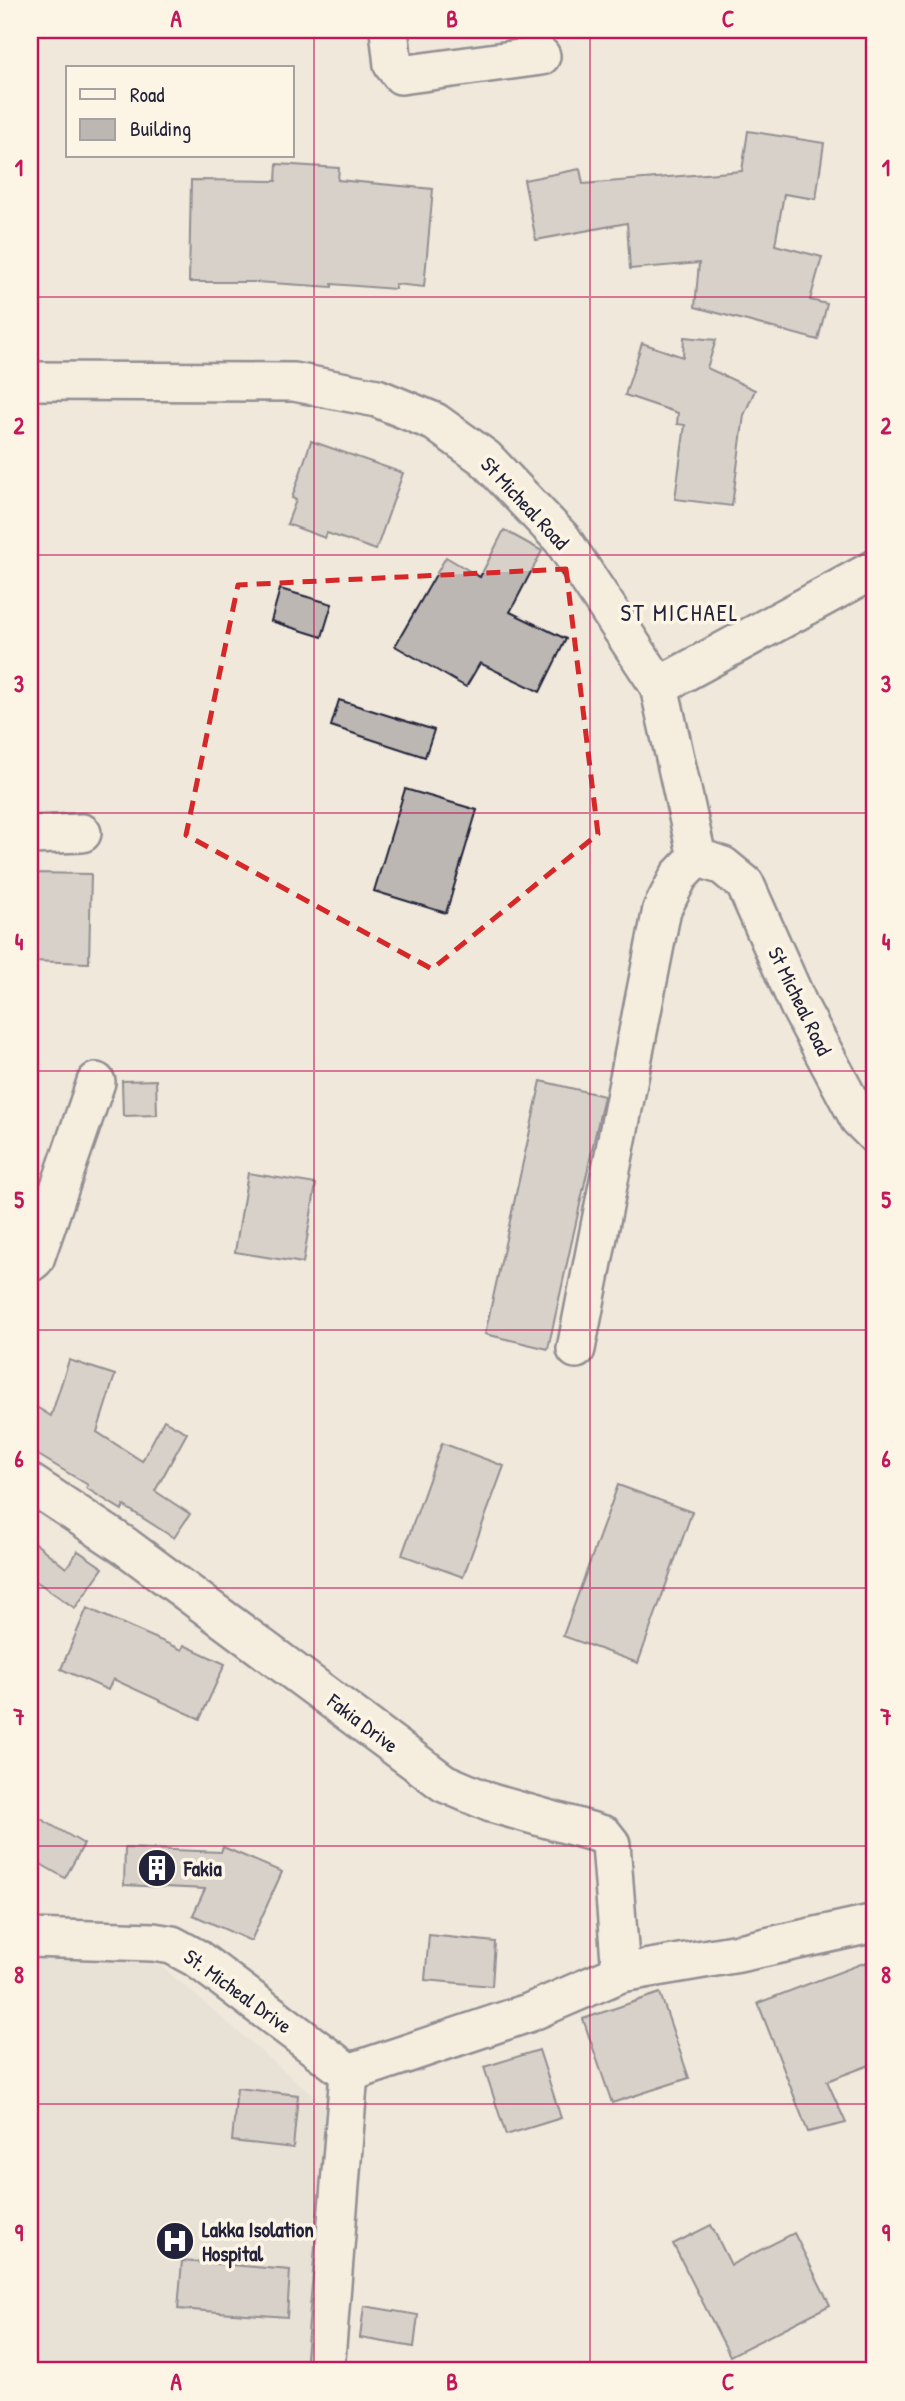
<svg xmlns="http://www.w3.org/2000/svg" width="905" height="2401" font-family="'Patrick Hand',sans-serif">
<rect width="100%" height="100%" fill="#efe8db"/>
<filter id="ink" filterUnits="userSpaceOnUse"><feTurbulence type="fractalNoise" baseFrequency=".0143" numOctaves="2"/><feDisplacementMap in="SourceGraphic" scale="14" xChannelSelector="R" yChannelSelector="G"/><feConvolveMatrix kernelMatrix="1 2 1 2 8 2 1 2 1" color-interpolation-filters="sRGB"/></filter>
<g filter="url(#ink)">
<!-- built -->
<path fill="#e0d9cf" d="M30,1953l117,1 184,157 -23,260h-278z"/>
<!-- building -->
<g fill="#bcb7b3" stroke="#22223b" stroke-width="2">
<path d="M748,131l76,12 -8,56 -32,-5 -9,51 47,12 -12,43 17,4 -9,36 -123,-33 4,-44 -69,6 -3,-46 -91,17 -12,-60 56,-11 3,15 159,-13z"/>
<path d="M277,164l62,4 -1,12 95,9 -9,98 -29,-3v5l-63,-5v3l-76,-5h-67l2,-102 85,1z"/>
<path d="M684,337l32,3 -9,28 48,22 -11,25 -12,91 -57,-7 10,-74 -8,-1 1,-11 -53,-18 17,-52 41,14z"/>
<path d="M311,441l92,32 -27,77 -49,-17 -2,5 -38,-14 9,-24 -4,-2z"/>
<path d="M504,530l38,21 -32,61 56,27 -26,53 -60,-29 -14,24 -71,-41 51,-89 34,20z"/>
<path d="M280,589l52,15 -10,33 -51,-16z"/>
<path d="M339,700l95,30 -9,27 -94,-31z"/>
<path d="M405,789l72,21 -31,103 -72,-22z"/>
<path d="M30,873l61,1 -2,89 -59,-2z"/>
<path d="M156,1080l1,35 -34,1 -1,-35z"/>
<path d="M541,1081l63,15 -56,253 -63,-15z"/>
<path d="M248,1173l68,11 -13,79 -68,-11z"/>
<path d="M69,1360l46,15 -18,57 45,29 22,-41 23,13 -32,58 35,23 -16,24 -50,-32 -2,4 -36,-22 2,-3 -58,-35v-47l21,13z"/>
<path d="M442,1443l62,23 -41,111 -61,-22z"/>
<path d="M618,1485l74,27 -54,151 -75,-27z"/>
<path d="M30,1539l36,29 12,-17 25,17 -28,40 -45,-31z"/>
<path d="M87,1608l95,42 2,-5 41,19 -25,55 -87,-40 -5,11 -47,-21z"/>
<path d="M41,1819l43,25 -19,34 -35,-20v-20z"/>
<path d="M223,1847l59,25 -31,69 -58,-26 12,-26 -81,-4 1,-37 96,4z"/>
<path d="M429,1935l66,7 -3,44 -67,-6z"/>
<path d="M866,1962l9,24v77l-48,18 19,42 -38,9 -50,-129z"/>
<path d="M660,1993l29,85 -77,25 -29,-84z"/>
<path d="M539,2050l22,68 -55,17 -22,-68z"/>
<path d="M237,2088l61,7 -5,53 -61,-7z"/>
<path d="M711,2225l20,40 63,-32 36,72 -100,51 -57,-112z"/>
<path d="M182,2261l108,9 -3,47 -109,-8z"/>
<path d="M364,2306l54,9 -4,32 -54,-9z"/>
</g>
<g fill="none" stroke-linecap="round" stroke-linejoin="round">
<!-- street casing -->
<g stroke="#22223b" stroke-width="42">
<g id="street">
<path d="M389,30l4,35 8,10 140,-19"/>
<path d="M30,381l264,1 83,16 58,24 50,36 77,81 97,147 38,171"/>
<path d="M659,686l216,-117"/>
<path d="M30,835l52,-2"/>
<path d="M697,857l26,9 22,18 54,122 60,113 16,16"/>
<path d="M30,1263l5,-4 61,-177"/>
<path d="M576,1349l86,-440 17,-33 18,-19"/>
<path d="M30,1483l95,63 319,237 47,20 113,32 7,9 10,129"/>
<path d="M30,1938l123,4 19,3 24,13 153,115"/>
<path d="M349,2073l179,-60 93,-40 118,-20 136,-30"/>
<path d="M325,2371l24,-298"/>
</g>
</g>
<!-- street -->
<use href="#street" stroke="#fcf5e5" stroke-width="37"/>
</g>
</g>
<!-- marked area -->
<path d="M0 0H905V2401H0ZM566,569l32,265 -166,135 -246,-134 52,-250z" fill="#efe8db" fill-opacity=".55" fill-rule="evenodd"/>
<path fill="none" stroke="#d62828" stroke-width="5" stroke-dasharray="14 9" stroke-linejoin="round" d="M566,569l32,265 -166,135 -246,-134 52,-250z"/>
<!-- grid -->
<path fill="none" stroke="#c2185b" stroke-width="2" stroke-opacity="0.55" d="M314,30v2341M590,30v2341M30,297h845M30,555h845M30,813h845M30,1071h845M30,1330h845M30,1588h845M30,1846h845M30,2104h845"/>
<!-- icons -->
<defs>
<g id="building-disc" transform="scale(2.0125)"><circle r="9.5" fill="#22223b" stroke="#fcf5e5"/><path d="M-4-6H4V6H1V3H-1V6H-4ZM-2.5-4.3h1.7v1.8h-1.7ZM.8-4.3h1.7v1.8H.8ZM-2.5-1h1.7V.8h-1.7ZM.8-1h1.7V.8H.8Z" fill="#fff"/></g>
<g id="hospital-disc" transform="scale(2.0125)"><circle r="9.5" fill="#22223b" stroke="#fcf5e5"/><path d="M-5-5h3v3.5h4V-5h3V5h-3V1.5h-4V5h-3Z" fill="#fff"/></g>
</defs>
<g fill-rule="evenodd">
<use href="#building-disc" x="157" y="1868"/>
<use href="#hospital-disc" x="175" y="2241"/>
</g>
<g text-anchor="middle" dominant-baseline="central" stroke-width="7" stroke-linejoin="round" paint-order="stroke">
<!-- street labels -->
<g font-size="21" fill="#22223b" stroke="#fcf5e5">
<text transform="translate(525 503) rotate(47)">St Micheal Road</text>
<text transform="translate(800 1001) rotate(64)">St Micheal Road</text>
<text transform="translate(363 1723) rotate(37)">Fakia Drive</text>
<text transform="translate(238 1991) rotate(36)">St. Micheal Drive</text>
</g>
<!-- poi labels -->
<g font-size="21" font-weight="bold" fill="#22223b" stroke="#fcf5e5" text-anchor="start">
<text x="184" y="1868">Fakia</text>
<text x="202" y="2229">Lakka Isolation<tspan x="202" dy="24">Hospital</tspan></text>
</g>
<!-- neighbourhood labels -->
<g font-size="23" letter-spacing="2" fill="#22223b" stroke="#fcf5e5">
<text x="680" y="612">ST MICHAEL</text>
</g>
</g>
<!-- margin -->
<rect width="905" height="2401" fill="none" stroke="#fcf5e5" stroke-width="77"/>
<!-- legend -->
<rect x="66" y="66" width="228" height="91" fill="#fcf5e5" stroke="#a5a1a1" stroke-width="2"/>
<rect x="80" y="89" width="35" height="10" fill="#fcf5e5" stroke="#a5a1a1" stroke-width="2"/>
<text x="130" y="102" font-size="21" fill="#22223b">Road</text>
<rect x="80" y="119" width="35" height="21" fill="#bcb7b3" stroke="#a5a1a1" stroke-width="2"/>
<text x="130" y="136" font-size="21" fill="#22223b">Building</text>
<rect x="38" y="38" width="828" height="2324" fill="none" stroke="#c2185b" stroke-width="2.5"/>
<g font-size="23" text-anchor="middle" font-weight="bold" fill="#c2185b">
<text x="176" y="27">A</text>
<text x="452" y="27">B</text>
<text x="728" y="27">C</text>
<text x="19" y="176">1</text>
<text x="886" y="176">1</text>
<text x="19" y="434">2</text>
<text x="886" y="434">2</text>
<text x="19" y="692">3</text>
<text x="886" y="692">3</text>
<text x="19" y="950">4</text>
<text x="886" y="950">4</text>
<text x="19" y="1208">5</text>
<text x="886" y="1208">5</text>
<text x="19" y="1467">6</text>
<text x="886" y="1467">6</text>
<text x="19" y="1725">7</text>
<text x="886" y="1725">7</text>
<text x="19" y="1983">8</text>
<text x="886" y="1983">8</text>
<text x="19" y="2241">9</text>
<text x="886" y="2241">9</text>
<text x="176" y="2390">A</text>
<text x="452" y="2390">B</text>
<text x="728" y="2390">C</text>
</g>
</svg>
